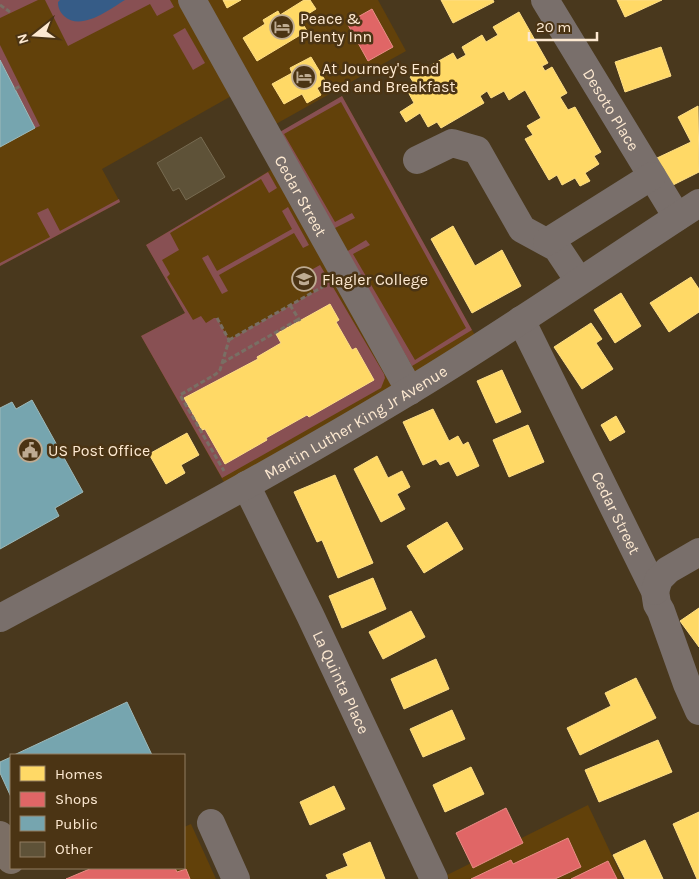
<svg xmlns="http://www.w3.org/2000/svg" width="699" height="879" font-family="Karla,sans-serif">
<rect width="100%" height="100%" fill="#49381d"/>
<!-- built -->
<g fill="#62410a">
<path d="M0,0h192l50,90 -140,79 18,33 -120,64z"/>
<path d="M206,0h172l28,51 -130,73z"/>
<path d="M342,96l139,250 -251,147 -89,-157 44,-23 -39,-68 136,-82 -13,-24z"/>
<path d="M588,805l35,74h-174l-2,-4z"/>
<path d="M191,824l25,55h-150l26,-11h92v-41z"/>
</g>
<!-- green -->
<g fill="#885053">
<path d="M0,0h38l-38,18z"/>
<path d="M45,0h125l4,7 -17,9 -7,-12 -82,42z"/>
<path d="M185,28l20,35 -12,7 -20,-35z"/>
<path d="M0,45l40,81 -5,2 -35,-68z"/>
<path d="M342,96l130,234 -60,36 -66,-114 20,-12 4,5 -17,9 62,106 51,-32 -125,-226 -57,32 51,88 17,-9 3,5 -22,11 -55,-96z"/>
<path d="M268,172l9,16 -8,5 -8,-14 -91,54 9,17 -17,10 8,14 -3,3 26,43 8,-4 5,7 8,-5h3l12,22 85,-48 -10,-18 16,-9 64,109 1,4 -4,10 -159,90 -81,-142 44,-23 -39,-68z"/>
<path d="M119,199l1,3 -120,64v-3l50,-26 -13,-24 11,-5 12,23z"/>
<path d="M288,207l21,38 -6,3 -9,-15 -75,42 9,16 -6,3 -20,-36 6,-3 9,16 75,-42 -10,-18z"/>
</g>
<!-- water -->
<path fill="#365c87" d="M60,0h65c-15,9 -44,32 -61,16 -4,-4 -6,-8 -6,-14z"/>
<!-- homes -->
<g fill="#ffd966" stroke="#fede86">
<path d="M223,0h18l-14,8z"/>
<path d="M304,0h6l6,9 -16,10 7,12 -50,30 -14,-23 22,-14 -2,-4 15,-9 2,4z"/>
<path d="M441,0h52l1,2 -41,21z"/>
<path d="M617,0h45l-37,17z"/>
<path d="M519,12l29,51 -6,3 3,5 7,-4 15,26 -7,4 8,13 7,-3 26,45 -7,4 5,8 -14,9 5,8 -10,5 -5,-8 -13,7 -5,-10 -8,5 -24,-41 8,-4 -6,-9 14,-8 -16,-28 -16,10 -5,-9 -13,7 -4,-7 -7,5 4,7 -43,25 -4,-6 -9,5 -8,-14 -14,9 -6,-10 14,-9 -7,-13 8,-5 -5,-8 43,-24 4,7 9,-5 -4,-8 20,-12 4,7 12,-7 -5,-8z"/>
<path d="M661,47l10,29 -46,16 -10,-30z"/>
<path d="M311,57l15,25 -9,6 4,7 -14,8 -5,-9 -18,10 -12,-20 20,-11 -2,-5z"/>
<path d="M698,106l1,66 -28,14 -14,-28 34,-16 -13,-25z"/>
<path d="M453,226l22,40 27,-16 19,36 -49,27 -41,-74z"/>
<path d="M691,277l8,12v23l-30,20 -19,-29z"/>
<path d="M621,293l20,33 -26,17 -21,-33z"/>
<path d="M330,304l9,16 -3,2 16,28 4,-2 18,32 -65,37 -2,-2 -41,23 1,2 -42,24 -20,-35 -3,1 -18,-32 74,-39 -1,-2 24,-14 -5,-9z"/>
<path d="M591,323l11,16 -6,4 17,26 -31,20 -28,-42z"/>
<path d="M502,370l19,42 -25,11 -19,-42z"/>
<path d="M433,409l16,32 9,-5 5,9 5,-3 11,24 -22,10 -8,-15 -9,4 -4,-6 -13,6 -20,-43z"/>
<path d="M616,416l9,16 -15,9 -9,-16z"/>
<path d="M528,425l16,37 -35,15 -16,-37z"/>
<path d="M187,433l12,22 -18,10 4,8 -19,11 -17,-30z"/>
<path d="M377,456l11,22 14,-7 8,16 -13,7 8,15 -24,13 -27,-53z"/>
<path d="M335,475l38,88 -35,15 -16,-38 -5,2 -23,-50z"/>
<path d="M447,522l16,27 -39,24 -17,-27z"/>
<path d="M373,578l13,31 -44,19 -13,-32z"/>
<path d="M699,608v39l-19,-26z"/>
<path d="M411,611l14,26 -42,22 -14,-27z"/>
<path d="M436,659l13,30 -45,20 -13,-30z"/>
<path d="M636,678l20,40 -76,37 -13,-27 44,-22 -6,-13z"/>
<path d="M452,710l13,29 -42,18 -13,-28z"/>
<path d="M658,740l14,32 -73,30 -14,-32z"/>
<path d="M471,767l13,27 -39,18 -12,-27z"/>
<path d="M334,786l11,23 -35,16 -10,-23z"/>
<path d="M699,812v67h-2l-24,-55z"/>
<path d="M645,840l18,39h-38l-12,-24z"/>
<path d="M370,842l15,37h-57l-2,-4 22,-9 -5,-12z"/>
</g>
<!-- shops -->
<g fill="#e06666" stroke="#e98d86">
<path d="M372,9l21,38 -25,14 -21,-38z"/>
<path d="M506,808l17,35 -50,25 -17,-35z"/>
<path d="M568,838l13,29 -26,12h-84l40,-19 2,4z"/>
<path d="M608,861l9,18h-46z"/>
<path d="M92,868h83l2,4 9,-3 4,10h-124z"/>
</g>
<!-- public -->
<g fill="#76a5af" stroke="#9eb9b9">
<path d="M0,60l35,68 -35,19z"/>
<path d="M32,400l51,92 -28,16 4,8 -59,33v-141l12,-6 4,7z"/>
<path d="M127,702l25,53h-138z"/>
<path d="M11,757v40l-11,-24v-11z"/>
</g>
<!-- building -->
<path fill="#5e5238" stroke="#776b51" d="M201,137l24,40 -39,23 -7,-12 -6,3 -16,-28z"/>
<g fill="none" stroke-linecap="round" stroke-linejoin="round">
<!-- path -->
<g stroke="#796f64" stroke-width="3" stroke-dasharray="5 2.5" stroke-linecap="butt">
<path d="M0,5l10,7"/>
<path d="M15,89l5,-3"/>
<path d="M290,305l10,16"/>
<path d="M217,318l12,22 -9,30 -4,4 -36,21 44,76"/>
<path d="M229,340l95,-54"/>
<path d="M222,363l77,-44"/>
</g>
<!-- minor -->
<g stroke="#796f6b" stroke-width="28">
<path id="s1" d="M192,0l218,391"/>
<path id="s2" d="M545,0l132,217"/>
<path d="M417,160l35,-17 25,7 45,79 35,19 22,33"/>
<path d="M547,242l105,-66"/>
<path id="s3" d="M521,320l134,271 2,13 4,7 26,73 12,27"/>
<path id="s4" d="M246,485l64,130 124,264"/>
<path d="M655,591l4,-12 9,-9 31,-18"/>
<path id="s5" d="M0,618c138,-73 277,-147 411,-228 98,-59 192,-125 288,-187"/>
<path d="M211,823l25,56"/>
</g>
<!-- major -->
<path stroke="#7b6e64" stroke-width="28" d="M0,835l11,25"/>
</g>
<!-- icons -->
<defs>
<g id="hotel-ring" transform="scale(1.25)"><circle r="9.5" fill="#4b3414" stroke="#beab92" stroke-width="1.5"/><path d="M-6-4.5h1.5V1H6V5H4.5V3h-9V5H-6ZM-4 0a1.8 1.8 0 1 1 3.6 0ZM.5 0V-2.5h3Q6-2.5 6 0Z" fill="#beab92"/></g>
<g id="university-ring" transform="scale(1.25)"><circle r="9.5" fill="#4b3414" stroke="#beab92" stroke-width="1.5"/><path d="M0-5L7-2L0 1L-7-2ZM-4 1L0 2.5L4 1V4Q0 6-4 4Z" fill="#beab92"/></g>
<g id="civic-ring" transform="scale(1.25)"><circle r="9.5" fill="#4b3414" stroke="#beab92" stroke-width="1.5"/><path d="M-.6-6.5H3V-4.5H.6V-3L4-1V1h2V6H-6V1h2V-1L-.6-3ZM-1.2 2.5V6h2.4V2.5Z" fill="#beab92"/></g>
</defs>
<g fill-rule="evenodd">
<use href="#hotel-ring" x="282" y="27"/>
<use href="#hotel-ring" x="304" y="77"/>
<use href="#university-ring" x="304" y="279"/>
<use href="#civic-ring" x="30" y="450"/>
</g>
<g text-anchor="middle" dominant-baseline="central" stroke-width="5" stroke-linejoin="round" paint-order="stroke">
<!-- poi labels -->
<g font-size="16" fill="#fde9d1" stroke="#4b3414" text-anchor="start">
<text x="300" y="18">Peace &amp;<tspan x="300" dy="18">Plenty Inn</tspan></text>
<text x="322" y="68">At Journey's End<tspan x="322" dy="18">Bed and Breakfast</tspan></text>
<text x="322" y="279">Flagler College</text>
<text x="48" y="450">US Post Office</text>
</g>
<!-- street labels -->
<g font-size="16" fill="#fde9d1" stroke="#4b3414">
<text stroke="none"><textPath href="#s2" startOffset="128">Desoto Place</textPath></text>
<text stroke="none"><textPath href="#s1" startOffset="224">Cedar Street</textPath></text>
<text stroke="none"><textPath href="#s5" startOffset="406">Martin Luther King Jr Avenue</textPath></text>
<text stroke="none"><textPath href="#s3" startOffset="215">Cedar Street</textPath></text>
<text stroke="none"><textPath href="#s4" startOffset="219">La Quinta Place</textPath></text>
</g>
</g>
<!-- legend -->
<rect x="10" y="754" width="175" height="115" fill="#4b3414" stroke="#927c60"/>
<rect x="20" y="766" width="25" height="15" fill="#ffd966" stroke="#927c60"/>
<text x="55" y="779" font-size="15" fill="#fde9d1">Homes</text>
<rect x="20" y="792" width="25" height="15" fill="#e06666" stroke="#927c60"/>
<text x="55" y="804" font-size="15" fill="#fde9d1">Shops</text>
<rect x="20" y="816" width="25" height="15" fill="#76a5af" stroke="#927c60"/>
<text x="55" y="829" font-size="15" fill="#fde9d1">Public</text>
<rect x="20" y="842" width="25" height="15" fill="#5e5238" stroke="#927c60"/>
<text x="55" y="854" font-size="15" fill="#fde9d1">Other</text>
<!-- north arrow -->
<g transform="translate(35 35) rotate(253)" stroke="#4b3414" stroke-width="4" paint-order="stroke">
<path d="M0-4L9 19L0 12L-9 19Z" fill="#fde9d1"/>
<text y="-8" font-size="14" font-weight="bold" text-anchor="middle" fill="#fde9d1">N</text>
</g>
<!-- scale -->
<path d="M529 32v8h68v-8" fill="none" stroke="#fde9d1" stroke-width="2.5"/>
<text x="536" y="32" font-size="15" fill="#fde9d1" stroke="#4b3414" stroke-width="4" paint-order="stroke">20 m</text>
</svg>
